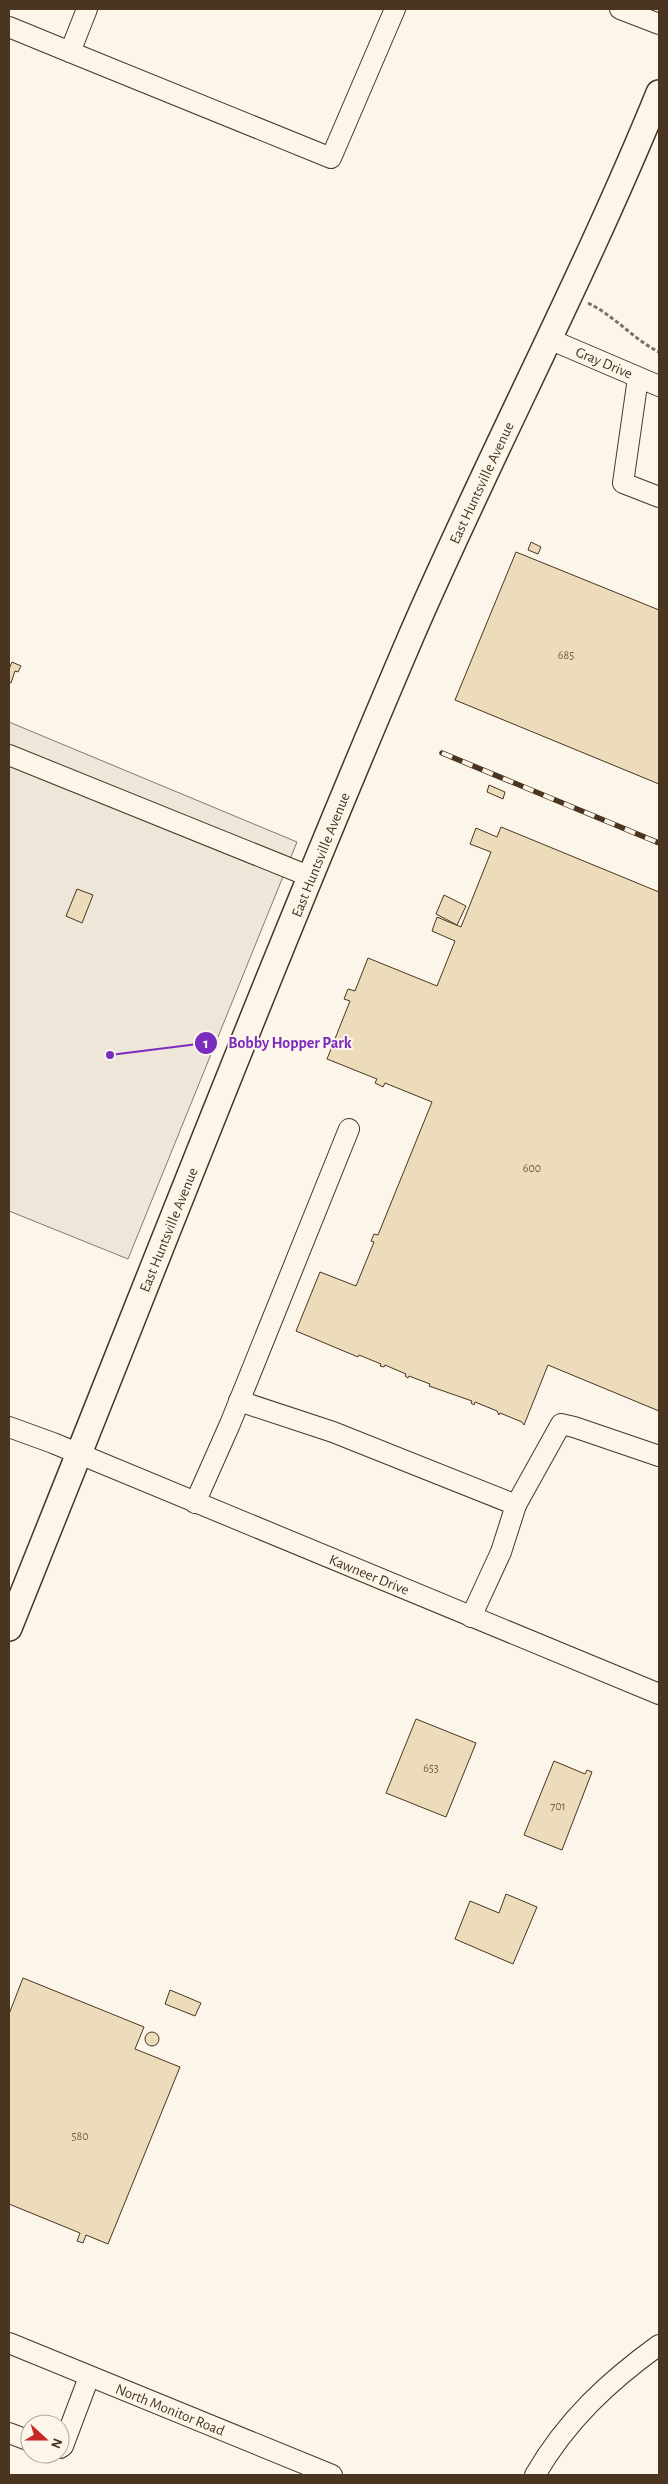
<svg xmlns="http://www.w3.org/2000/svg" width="668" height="2484" font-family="'Alegreya Sans',sans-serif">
<rect width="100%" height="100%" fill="#fbf6e9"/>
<!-- green -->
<path fill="#ede6d9" stroke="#887966" d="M9,722l288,120 -169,417 -119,-48z"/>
<!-- building -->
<g fill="#ecdcbc" stroke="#4a3520">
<path d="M531,542l10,5 -3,7 -10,-4z"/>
<path d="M516,552l143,58v174l-204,-84z"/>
<path d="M12,662l9,4 -3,6 -3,-1 -4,12 -2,-1v-13z"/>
<path d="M489,785l16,7 -2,7 -16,-7z"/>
<path d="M501,827l158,65v519l-111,-46 -24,60 -2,-3 -22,-9 -1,2 -2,-4 -22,-9 -1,3 -3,-2 1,-2 -43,-15 1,-2 -21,-8 -1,2 -3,-2 1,-2 -21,-9 -1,2 -4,-1 1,-2 -22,-9 -1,2 -62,-26 24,-59 36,14 18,-44 -3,-1 3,-7 4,1 54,-133 -47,-19 -2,4 -8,-4 2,-4 -50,-20 23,-58 -6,-2 4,-10 7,2 13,-33 69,28 18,-45 -23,-10 5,-14 24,10 30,-75 -21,-8 6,-16 21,9z"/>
<path d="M77,889l16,6 -11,28 -16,-7z"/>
<path d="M444,895l22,11 -9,19 -21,-11z"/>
<path d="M416,1719l60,24 -30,74 -60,-24z"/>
<path d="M554,1761l31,13 2,-4 5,2 -30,78 -38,-15z"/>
<path d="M506,1894l31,13 -24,57 -58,-25 15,-38 29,12z"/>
<path d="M23,1978l121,49 -9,22 45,18 -72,177 -22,-9 -3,8 -6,-2 3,-8 -71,-29v-190z"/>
<path d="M170,1990l31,13 -6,13 -30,-12z"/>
<circle cx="152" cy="2039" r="7"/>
</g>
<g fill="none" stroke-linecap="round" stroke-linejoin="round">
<!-- minor casing -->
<g stroke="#4a3520" stroke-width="22">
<g id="minor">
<path d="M87,9l-17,43 261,106 64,-149"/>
<path d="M620,9l39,15"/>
<path d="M9,27l61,25"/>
<path d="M549,339l110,47"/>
<path d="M638,378l-15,105 36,14"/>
<path d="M9,755l302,122"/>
<path d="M239,1401l94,31 183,73 -15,47 -30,65"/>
<path d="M9,1427l44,16 606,251"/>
<path d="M195,1503l35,-79 119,-295"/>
<path d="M516,1505l45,-81 13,3 85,29"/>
<path d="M9,2343l323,132"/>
<path d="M9,2433l21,8"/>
<path d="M60,2448l3,-2 26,-69"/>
<path d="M535,2475c32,-55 73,-93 124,-130"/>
</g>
</g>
<!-- major casing -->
<g stroke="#4a3520" stroke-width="28">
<path id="major" d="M9,1628c134,-332 262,-665 403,-994 79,-182 172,-357 247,-541"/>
</g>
<!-- path -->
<path stroke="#7f6f5c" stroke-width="3" stroke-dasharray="4 2.5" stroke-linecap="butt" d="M588,303c27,13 45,36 71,49"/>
<!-- minor -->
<use href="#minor" stroke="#fbf6e9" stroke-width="20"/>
<!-- major -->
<use href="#major" stroke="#fbf6e9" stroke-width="25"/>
<!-- rail casing -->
<g stroke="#4a3520" stroke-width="5.5">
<path id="rail" d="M442,753l217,90"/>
</g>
<!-- rail -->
<use href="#rail" stroke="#fbf6e9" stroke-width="4" stroke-dasharray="11" stroke-linecap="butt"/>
</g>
<g text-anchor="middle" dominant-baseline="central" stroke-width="4" stroke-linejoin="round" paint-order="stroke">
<!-- number labels -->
<g font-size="12" fill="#725f47">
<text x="566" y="655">685</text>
<text x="532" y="1168">600</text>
<text x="431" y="1768">653</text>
<text x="558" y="1806">701</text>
<text x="80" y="2136">580</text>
</g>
<!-- street labels -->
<g font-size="15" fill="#4a3520" stroke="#fbf6e9">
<text transform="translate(604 363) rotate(23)">Gray Drive</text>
<text transform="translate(482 483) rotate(-65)">East Huntsville Avenue</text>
<text transform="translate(321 855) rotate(-68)">East Huntsville Avenue</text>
<text transform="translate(169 1230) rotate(-68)">East Huntsville Avenue</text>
<text transform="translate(369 1575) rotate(22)">Kawneer Drive</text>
<text transform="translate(170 2410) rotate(22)">North Monitor Road</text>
</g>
</g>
<!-- callouts -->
<path fill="none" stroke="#7b2cbf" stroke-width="2" d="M110 1055L206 1043"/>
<g fill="#7b2cbf" stroke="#fbf6e9" stroke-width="2">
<circle cx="110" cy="1055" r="5"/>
<circle cx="206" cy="1043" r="12"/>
</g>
<g font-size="15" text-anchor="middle" font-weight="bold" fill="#fff">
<text x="206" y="1048">1</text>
</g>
<g font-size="16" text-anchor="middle" font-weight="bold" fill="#7b2cbf" stroke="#fbf6e9" stroke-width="4" stroke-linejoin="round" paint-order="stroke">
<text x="290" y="1048">Bobby Hopper Park</text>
</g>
<!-- border -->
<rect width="668" height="2484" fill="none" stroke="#4a3520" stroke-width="20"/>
<!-- north arrow -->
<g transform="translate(45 2439) rotate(111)"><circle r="24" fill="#fbf6e9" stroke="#b4a999"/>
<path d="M0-4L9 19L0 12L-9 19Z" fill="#c62828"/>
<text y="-8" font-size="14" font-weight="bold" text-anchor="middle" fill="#4a3520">N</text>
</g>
</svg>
